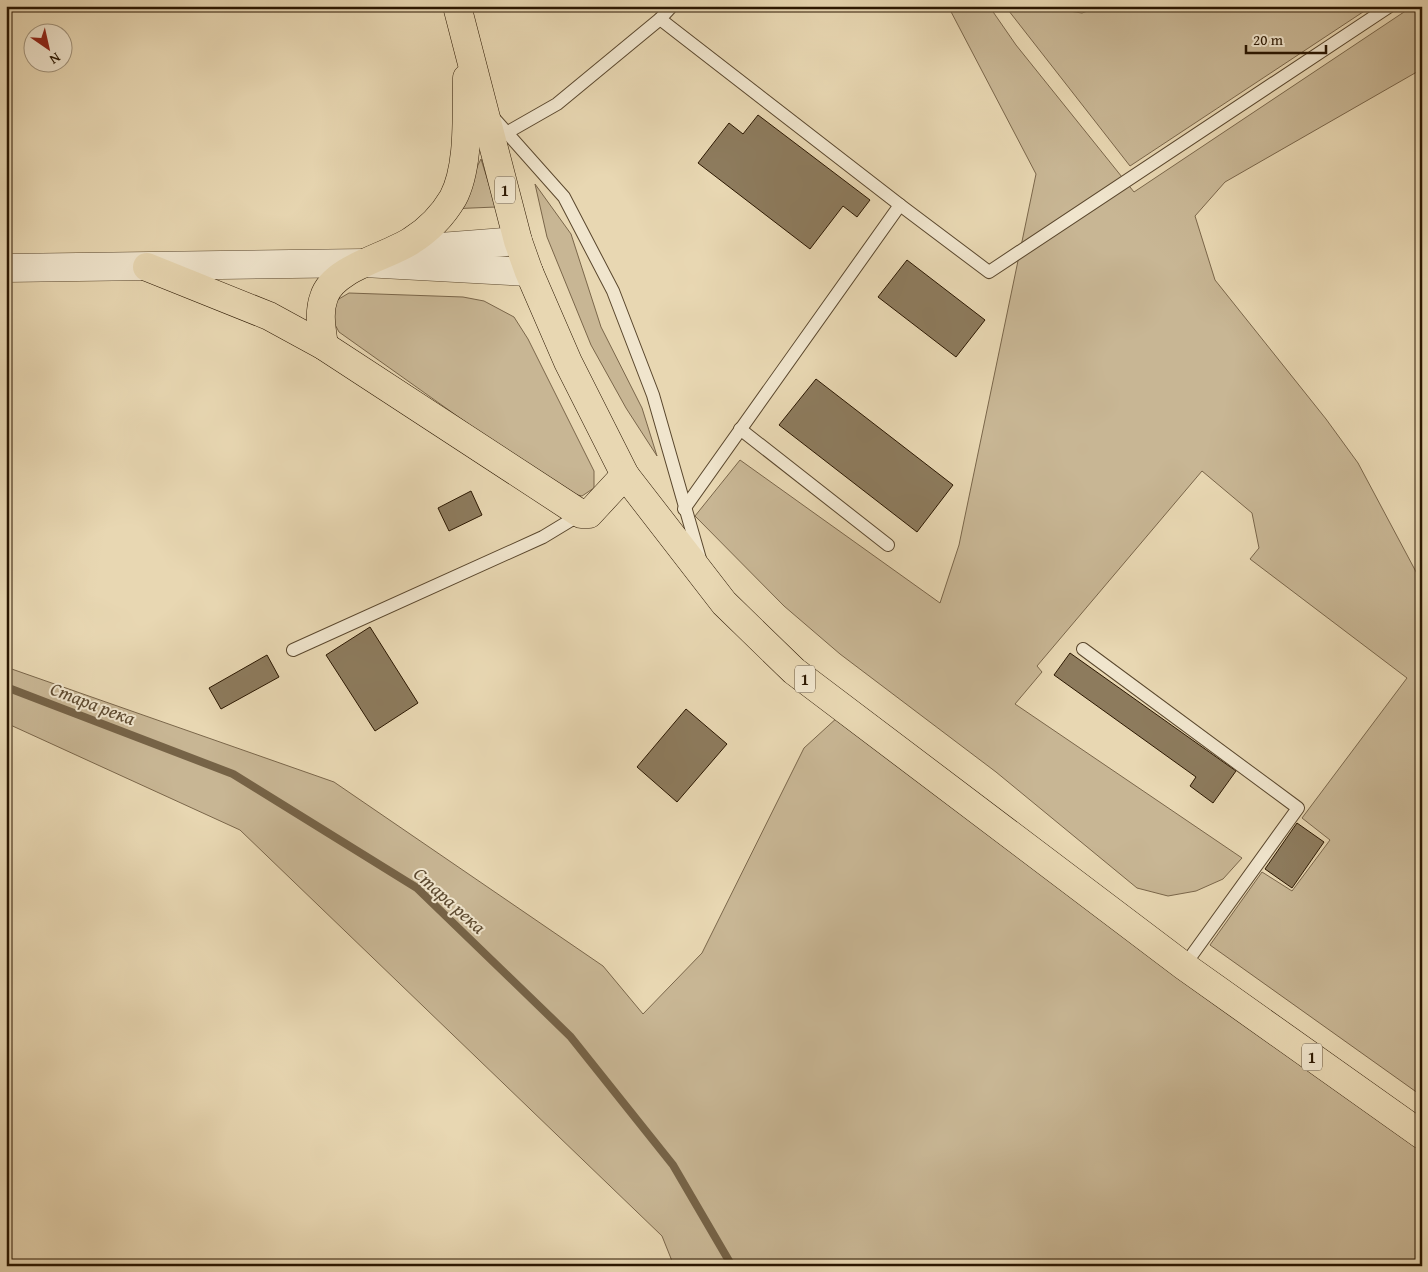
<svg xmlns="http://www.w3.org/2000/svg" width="1428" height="1272" font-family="'Gentium Book Plus',serif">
<rect width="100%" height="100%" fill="#e8d7b2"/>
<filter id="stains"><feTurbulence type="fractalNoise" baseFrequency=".004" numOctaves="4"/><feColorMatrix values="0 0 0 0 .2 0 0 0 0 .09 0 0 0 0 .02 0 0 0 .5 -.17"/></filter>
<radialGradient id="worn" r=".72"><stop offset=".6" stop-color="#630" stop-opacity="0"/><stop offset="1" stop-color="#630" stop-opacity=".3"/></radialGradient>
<!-- green -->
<g fill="#c8b694" stroke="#7a664a">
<path d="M948,6h41l27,39 118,147 279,-186h9v63l-197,113 -30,34 20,64 111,139 32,44 64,120v513l-212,-151 52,-73 30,19 38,-51 -28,-22 105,-140 -157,-119 9,-11 -7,-35 -50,-42 -165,195 5,6 -27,32 227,154 -19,21 -27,12 -28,5 -31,-8 -141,-116 -156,-118 -56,-48 -89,-90 45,-56 200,143 19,-58 77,-371z"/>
<path d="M1005,6h31l46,7 20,-7h270l-242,160z"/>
<path d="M481,159l15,48 -48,2 19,-22z"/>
<path d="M535,184l36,50 30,93 41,81 15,48 -31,-48 -35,-63 -44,-108z"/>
<path d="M349,293l114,4 21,4 30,16 14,22 66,132v17l-12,8 -18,-4 -225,-160 -8,-15 1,-14z"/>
<path d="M6,667l328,115 269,184 40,48 59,-61 102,-205 35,-32 340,258 243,176v116h-748l-12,-30 -422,-406 -234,-107z"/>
</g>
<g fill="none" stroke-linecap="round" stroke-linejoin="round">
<!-- stream -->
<path stroke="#766347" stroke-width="8" d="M6,687l227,87 184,114 153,148 103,129 59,101"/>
</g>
<!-- building -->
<g fill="#8d7b5d" stroke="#2b1701">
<path d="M758,115l112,85 -13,17 -14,-11 -33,43 -112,-86 31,-40 14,11z"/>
<path d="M907,260l78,60 -29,37 -78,-60z"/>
<path d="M816,379l137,106 -36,47 -138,-107z"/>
<path d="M471,491l11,24 -33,16 -11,-23z"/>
<path d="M370,627l48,76 -43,28 -49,-76z"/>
<path d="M1070,653l166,118 -23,32 -23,-17 6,-9 -142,-102z"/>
<path d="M267,655l12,22 -58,32 -12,-21z"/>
<path d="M686,709l41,35 -50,58 -40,-35z"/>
<path d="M1297,823l27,19 -32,46 -27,-19z"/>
</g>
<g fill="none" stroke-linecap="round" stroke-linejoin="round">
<!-- service casing -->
<g stroke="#5a472d" stroke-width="14">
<g id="service">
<path d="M660,19l240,186 -216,304"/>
<path d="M491,115l73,82 49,94 40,104 47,164"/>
<path d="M508,132l49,-28 103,-85 12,-13"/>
<path d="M900,205l89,67 401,-266"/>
<path d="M740,429l148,116"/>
<path d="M1083,649l215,159 -114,158"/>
<path d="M293,650l250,-113 38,-23"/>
</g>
</g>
<!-- tertiary casing -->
<g stroke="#5a472d" stroke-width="29">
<g id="tertiary">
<path d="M400,254l40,-7 78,-6"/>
<path d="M6,268l358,-5 165,9"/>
</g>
</g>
<!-- primary casing -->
<g stroke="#2b1701" stroke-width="29">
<g id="primary">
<path d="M457,6l61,235 11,31 39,90 57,113 99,128 70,68 390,295 238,169"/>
<path d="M147,267l122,49 55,30 257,168h8l36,-39"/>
<path d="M324,346c-2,-16 -6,-33 0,-49 9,-29 63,-40 87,-56 16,-10 32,-26 42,-43 17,-32 13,-85 14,-120"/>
</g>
</g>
<!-- service -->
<use href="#service" stroke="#f0e5cd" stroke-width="12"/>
<!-- tertiary -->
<use href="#tertiary" stroke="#f0e5cd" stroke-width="28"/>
<!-- primary -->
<use href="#primary" stroke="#e8d7b2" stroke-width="28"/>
</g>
<g text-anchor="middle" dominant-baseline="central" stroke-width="4" stroke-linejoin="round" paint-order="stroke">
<!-- shield labels -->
<g fill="#f0e5cd" stroke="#66553e" stroke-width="1">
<rect x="495" y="176.5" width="20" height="27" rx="4"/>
<rect x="795" y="665.5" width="20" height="27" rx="4"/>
<rect x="1302" y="1043.5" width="20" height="27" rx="4"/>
</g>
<g font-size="16" font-weight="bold" fill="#2b1701">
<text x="505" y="190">1</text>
<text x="805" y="679">1</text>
<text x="1312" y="1057">1</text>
</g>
<!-- water labels -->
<g font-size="19" font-style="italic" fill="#5d4a30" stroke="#f0e5cd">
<text transform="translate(93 703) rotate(21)">Стара река</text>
<text transform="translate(450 900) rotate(42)">Стара река</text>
</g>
</g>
<!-- margin -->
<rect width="1428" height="1272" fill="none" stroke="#e8d7b2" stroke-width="25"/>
<rect x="8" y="8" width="1413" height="1257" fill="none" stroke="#2b1701" stroke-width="2.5"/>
<rect x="12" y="12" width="1403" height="1247" fill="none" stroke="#2b1701"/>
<!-- north arrow -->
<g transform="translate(48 48) rotate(146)"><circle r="24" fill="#f0e5cd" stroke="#a1937b"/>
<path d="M0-4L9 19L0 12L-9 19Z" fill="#8f2418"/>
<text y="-8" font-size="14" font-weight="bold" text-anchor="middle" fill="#2b1701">N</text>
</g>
<!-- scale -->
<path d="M1246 45v8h80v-8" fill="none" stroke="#2b1701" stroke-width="2.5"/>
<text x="1253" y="45" font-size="15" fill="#2b1701" stroke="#f0e5cd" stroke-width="4" paint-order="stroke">20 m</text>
<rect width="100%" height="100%" filter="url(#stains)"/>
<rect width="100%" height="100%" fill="url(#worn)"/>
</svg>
